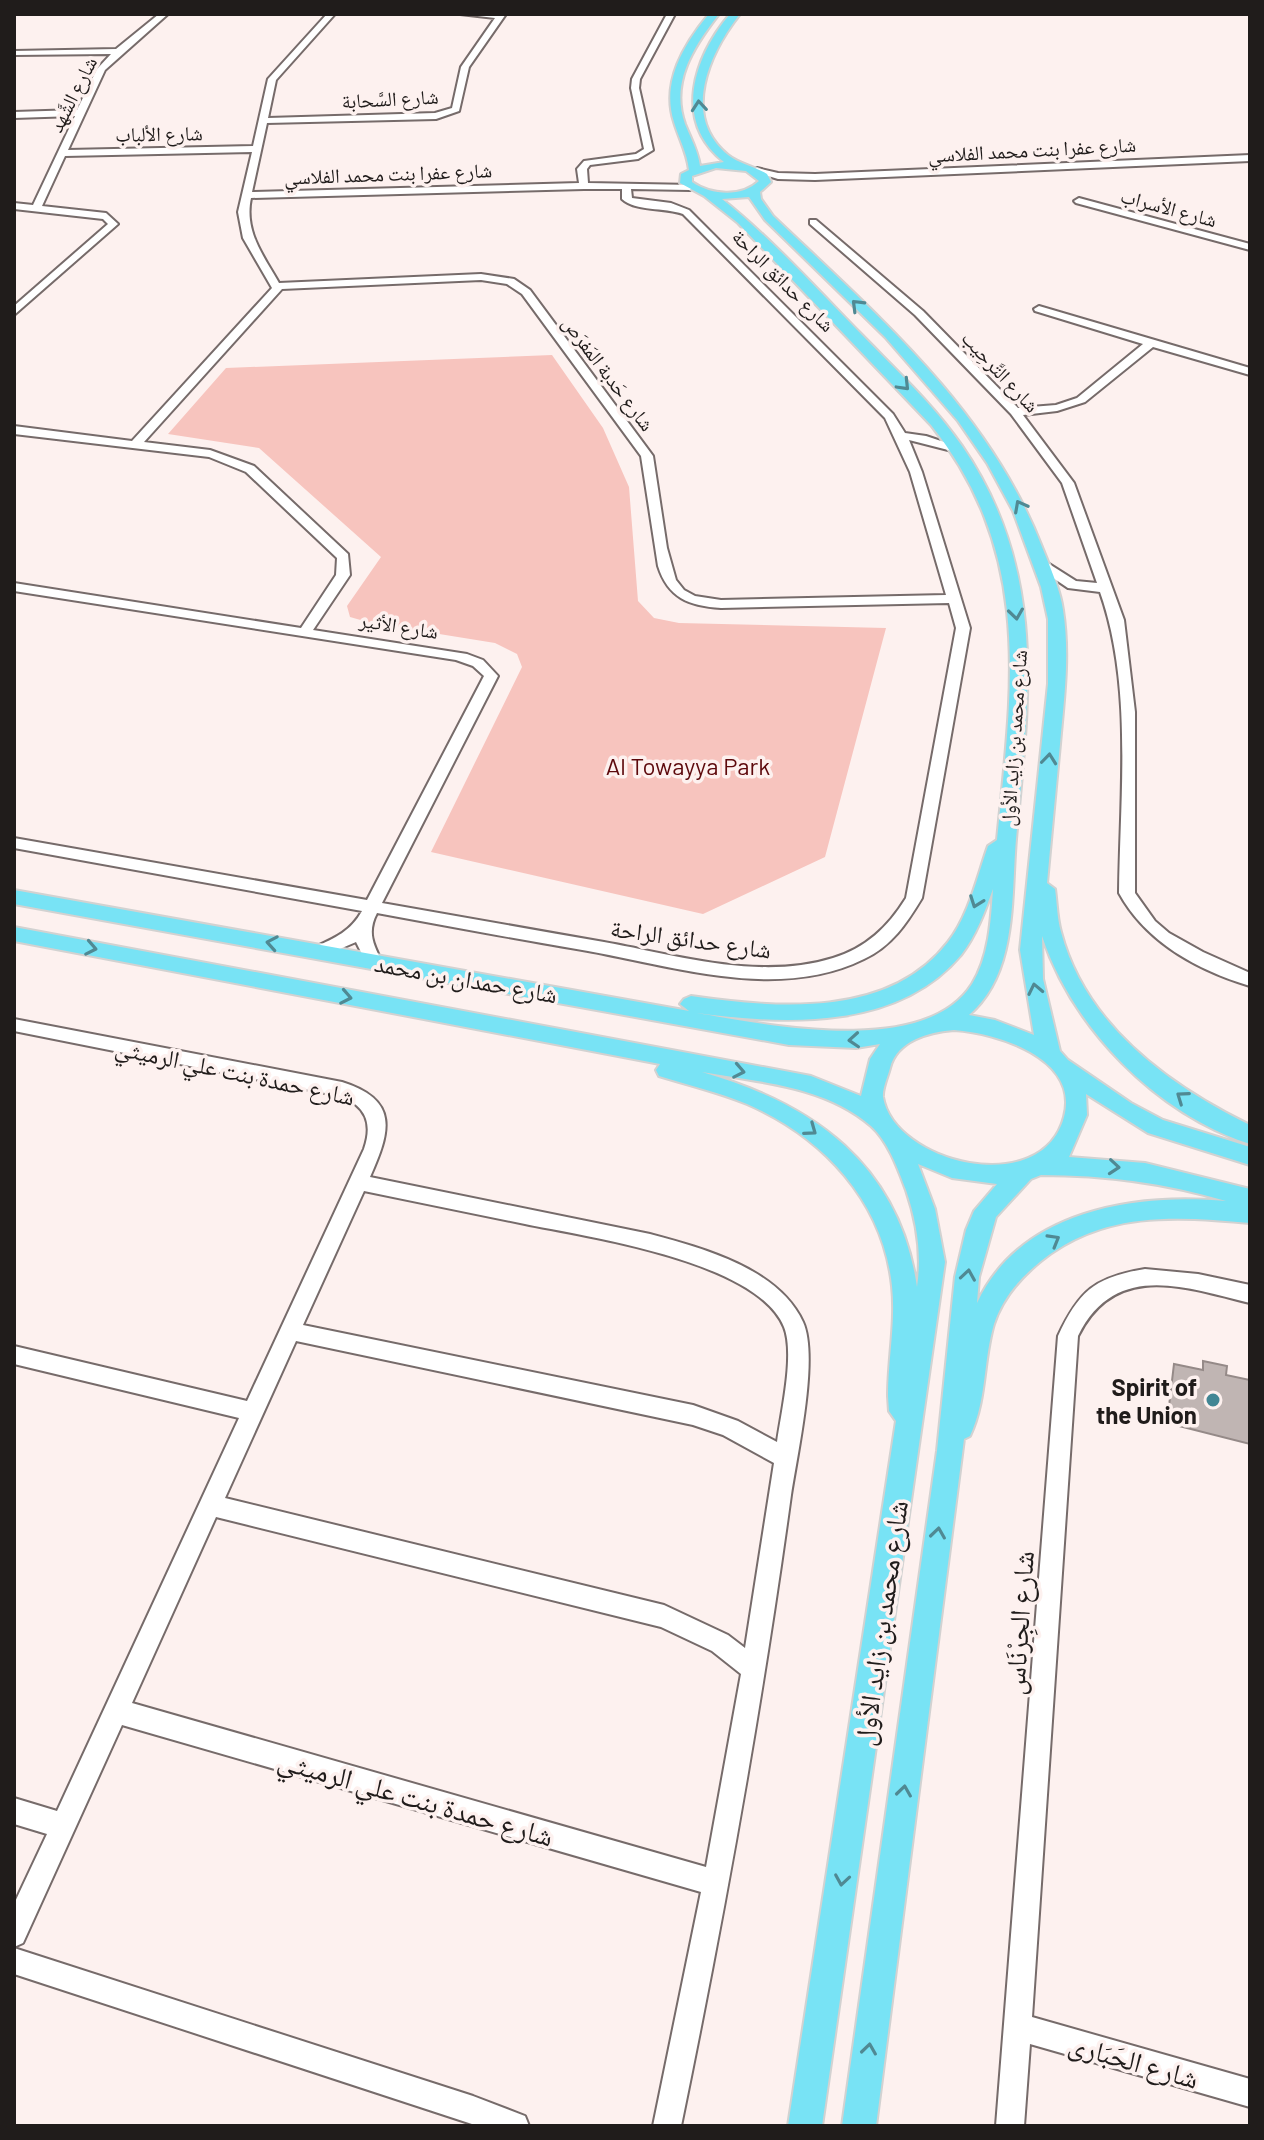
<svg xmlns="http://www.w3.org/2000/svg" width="1264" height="2140" font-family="Barlow,'Noto Naskh Arabic',sans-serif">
<rect width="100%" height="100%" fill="#fdf1ef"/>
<!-- green -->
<path fill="#f7c4be" d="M552,355l51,73 26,59 9,114 16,17 25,5 207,5 -61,229 -122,57 -272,-62 91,-185 -5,-13 -22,-11 -124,-20 -21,-6 -3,-11 34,-49 -122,-109 -91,-14 58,-66z"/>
<!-- building -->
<path fill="#c0b5b3" stroke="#958a88" stroke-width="2" d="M1203,1361l24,5 -1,9 24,5v64l-83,-21 7,-59 29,6z"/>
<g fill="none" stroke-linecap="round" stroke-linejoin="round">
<!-- minor casing -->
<g stroke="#766b6a" stroke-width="4">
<g id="minor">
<path d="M159,14h9l-63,56 -37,80 185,-4 15,-67 59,-65h8l-59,66 -8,38 167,-5 17,-5 9,-41 34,-49 -35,-4h46l-37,53 -10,44 -23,8 -169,4 -15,69 327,-9 -2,-14 7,-8 52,-7 8,-5 -13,-61 1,-9 35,-65h8l-35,65 -1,9 14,62 -15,9 -48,6 -3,4 1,14 105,2 -3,5 -59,-1 1,9 39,5 18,7 204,204 12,19 21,3 36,12 -6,4 -47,-12 13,32 48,156 -48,270c-15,25 -30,48 -58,61 -85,42 -188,8 -276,-8 -71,-12 -141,-25 -211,-38 -10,19 -4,31 5,49l-8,6 -6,-2 -12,-24 -35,15 -8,-6 2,-4c20,-9 36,-16 47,-36l-348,-63v-10l353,62 117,-224 -11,-10 -17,-6 -442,-69v-8l287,45 35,-53 1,-17 -91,-86 -37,-15 -195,-23v-8l118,15 140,-153 -29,-50 -5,-26 14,-60 -187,4 -23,50 64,7 12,11 -104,91v-9l94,-82 -5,-5 -89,-10v-6l19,2 42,-89 -61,2v-6l63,-2 20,-41 14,-15 -97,1v-4l102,-2zM584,189h38v10c14,13 42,8 61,15l202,204 25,54 36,123 -225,5 -26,-4 -11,-6 -8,-10 -9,-32 -14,-92 -123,-166 -16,-11 -33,-5 -202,9c-16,-28 -35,-52 -28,-85zM481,280l26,4 15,10 119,162 17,110c10,32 31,40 63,42l228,-5 7,25 -50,270c-18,29 -40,50 -73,60 -73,23 -156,-3 -229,-16 -74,-13 -148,-26 -222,-39l116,-227 -15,-16 -16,-6 -154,-24 37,-55 -2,-21 -94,-88 -44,-16 -66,-8 138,-153z"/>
<path d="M1250,155v6l-435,19 -37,-1 -26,-8 5,-3 21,5 37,1z"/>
<path d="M1079,198l171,46v6l-174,-47 -2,-2z"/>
<path d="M810,220h6l107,91 95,97 38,-3 21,-7 66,-54 -108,-33 -1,-2 5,-3 211,62v7l-97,-28 -68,55 -28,9 -34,4 51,68 50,137 11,92v181l20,28 14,12 34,19 47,21v13c-53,-16 -104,-44 -131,-93 1,-98 14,-208 -19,-301l-32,-4 -34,-23 12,-3 30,19 21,2 -35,-100 -51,-69 -96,-99 -105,-91z"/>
<path d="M14,1019l328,63c58,18 48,50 28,95l280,57c52,14 128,34 153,88 16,35 -6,133 -12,173 -29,212 -67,422 -110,631h-28l48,-234 -579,-167 -99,218 -9,4v-43l33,-70 -33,-10v-26l43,13 182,-393 -225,-54v-18l233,55 117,-252c9,-26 2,-43 -24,-53l-326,-65zM364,1191c53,11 107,22 161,33 63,13 232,37 259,103 11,27 -3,86 -7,115l-39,-21 -45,-16 -390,-80zM296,1341l397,84 30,10 51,28 -29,185 -17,-13 -64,-30 -439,-107zM216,1517l445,110 51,24 29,23 -35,193 -574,-164z"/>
<path d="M1145,1269l53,5 52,11v18c-66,-16 -135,-42 -172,33l-46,681 218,62v28l-220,-63 -6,82h-28l62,-790c21,-45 37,-59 87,-67z"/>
<path d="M14,1948l459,148 52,20 4,10h-51l-464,-152z"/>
</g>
</g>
<!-- major casing -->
<g stroke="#d2d2d1" stroke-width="4">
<path id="major" d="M709,14h10c-25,32 -49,68 -34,110 6,15 13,27 15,42l24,-4c-52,-41 -30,-105 6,-148h10c-30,38 -60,102 -12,141 11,9 26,11 39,19l4,8 -11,10 1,7 12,17c104,99 216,194 269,331 8,20 18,42 21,63 7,45 1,89 -3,134 -4,46 -9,92 -13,139l8,6c2,14 2,29 6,43 24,92 107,153 189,193v19c-95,-31 -177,-116 -208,-208l1,43 17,72 8,9 63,43 32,17 87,27v18l-102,-32 -62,-39 1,21 -18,42 76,6 105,26v34c-75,-7 -147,-12 -209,38 -21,17 -38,36 -47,63 -11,37 -7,76 -24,112l-6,3 -88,687h-34l95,-675 18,-174 11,-47 8,-19 23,-27 -45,-6 -34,-14 17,45 10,53 -123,864h-34l108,-705 -7,-10 -1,-15c0,-37 8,-74 4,-110 -9,-85 -69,-149 -145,-182 -29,-12 -59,-19 -88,-28l-3,-6 4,-6 -646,-123v-14l797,149 50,20 9,-37 10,-15 -24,4 -67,-3 -775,-141v-14l675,121 -9,-7 4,-5 7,-3c85,12 198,23 257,-54 21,-27 29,-65 40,-96l9,-6c15,-152 37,-285 -66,-415l-193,-202 -34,-27 -24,-13 1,-9 8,-4c-2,-18 -10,-31 -15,-48 -13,-40 10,-78 35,-108zM716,168l30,3 13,10c-18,17 -48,14 -67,1v-6zM749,197l16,23 120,117 73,84 29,42 26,48 28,76 7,32v65l-28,266 14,85 -39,-15 -26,-5c49,-42 42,-118 47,-176 13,-141 32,-268 -54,-393 -28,-41 -66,-76 -101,-112 -45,-46 -89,-95 -139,-135zM993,889c-2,31 -4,68 -21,95 -47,74 -204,41 -275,29 89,12 201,17 264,-58 15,-19 24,-44 32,-66zM954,1030c43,3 126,28 110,87 -22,83 -170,46 -181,-20 -1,-8 5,-21 7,-29 7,-28 40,-36 64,-38zM702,1072c57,10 123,14 169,54 17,15 27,43 35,64 11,32 16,64 11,97 -18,-122 -103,-183 -215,-215zM1041,1175c64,0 124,8 185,26 -92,-8 -205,9 -249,102l2,-26 17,-60 35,-38z"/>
</g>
<!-- minor -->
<use href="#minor" fill="#fff" fill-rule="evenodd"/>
<!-- major -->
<use href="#major" fill="#78e3f5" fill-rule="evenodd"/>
</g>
<!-- one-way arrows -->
<defs><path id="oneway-chevron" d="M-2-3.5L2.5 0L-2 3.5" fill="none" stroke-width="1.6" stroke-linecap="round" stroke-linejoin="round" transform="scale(2)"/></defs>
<g stroke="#508993">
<use href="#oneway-chevron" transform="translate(699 106) rotate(-95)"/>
<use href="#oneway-chevron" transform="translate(857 305) rotate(-135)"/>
<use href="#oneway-chevron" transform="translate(904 385) rotate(46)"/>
<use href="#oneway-chevron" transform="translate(1020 506) rotate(-118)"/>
<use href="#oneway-chevron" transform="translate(1016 614) rotate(82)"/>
<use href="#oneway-chevron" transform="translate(1049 759) rotate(-84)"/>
<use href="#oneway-chevron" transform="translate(976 902) rotate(110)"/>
<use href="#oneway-chevron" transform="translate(272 943) rotate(-170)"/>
<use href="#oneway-chevron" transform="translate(91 948) rotate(11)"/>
<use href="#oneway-chevron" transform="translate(1035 989) rotate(-102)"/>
<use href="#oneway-chevron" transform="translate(346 997) rotate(11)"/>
<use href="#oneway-chevron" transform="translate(854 1040) rotate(176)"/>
<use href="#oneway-chevron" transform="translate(739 1071) rotate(11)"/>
<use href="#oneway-chevron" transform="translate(1182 1097) rotate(-145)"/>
<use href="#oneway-chevron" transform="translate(811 1130) rotate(36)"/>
<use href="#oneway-chevron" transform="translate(1114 1167) rotate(5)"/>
<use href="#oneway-chevron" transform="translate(1054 1240) rotate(-30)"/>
<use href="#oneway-chevron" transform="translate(968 1275) rotate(-81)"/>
<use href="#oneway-chevron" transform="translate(938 1533) rotate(-82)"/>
<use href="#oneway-chevron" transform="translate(904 1791) rotate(-82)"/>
<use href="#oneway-chevron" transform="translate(842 1880) rotate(99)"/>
<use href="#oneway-chevron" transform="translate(869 2049) rotate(-82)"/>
</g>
<!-- markers -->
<circle fill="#428694" stroke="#fdf1ef" stroke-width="3" cx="1213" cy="1400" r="8"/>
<g text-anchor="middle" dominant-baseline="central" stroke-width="7" stroke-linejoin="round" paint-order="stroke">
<!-- far-street labels -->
<g font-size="20" fill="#201c1b" stroke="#fdf1ef">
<text transform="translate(72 94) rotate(-63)">شارع الشَّهد</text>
<text transform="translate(390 98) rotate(-3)">شارع السَّحابة</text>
<text transform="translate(159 133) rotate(-1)">شارع الألباب</text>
<text transform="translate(1032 149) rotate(-3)">شارع عفرا بنت محمد الفلاسي</text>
<text transform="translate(388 173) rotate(-2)">شارع عفرا بنت محمد الفلاسي</text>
<text transform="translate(1169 207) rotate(15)">شارع الأسراب</text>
<text transform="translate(784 280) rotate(45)">شارع حدائق الراحة</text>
<text transform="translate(1001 371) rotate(47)">شارع التَّرحِيب</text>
<text transform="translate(609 373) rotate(53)">شارع حَدبة المَفرَص</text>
<text transform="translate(399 625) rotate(9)">شارع الأثير</text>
<text transform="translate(1013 738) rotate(-86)">شارع محمد بن زايد الأول</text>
</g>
<!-- park labels -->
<g font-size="24" fill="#5d090c" stroke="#fdf1ef">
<text x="688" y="765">Al Towayya Park</text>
</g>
<!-- street labels -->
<g font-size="24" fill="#201c1b" stroke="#fdf1ef">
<text transform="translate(691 938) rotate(8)">شارع حدائق الراحة</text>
<text transform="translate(466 978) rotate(10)">شارع حمدان بن محمد</text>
<text transform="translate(235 1071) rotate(12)">شارع حمدة بنت علي الرميثي</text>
</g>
<!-- poi labels -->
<g font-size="24" font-weight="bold" fill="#201c1b" stroke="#fdf1ef" text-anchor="end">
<text x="1197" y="1386">Spirit of<tspan x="1197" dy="28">the Union</tspan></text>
</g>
<!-- near-street labels -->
<g font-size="28" fill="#201c1b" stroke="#fdf1ef">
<text transform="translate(880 1623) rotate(-82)">شارع محمد بن زايد الأول</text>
<text transform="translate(1018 1623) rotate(-86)">شارع الجِرْنَاس</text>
<text transform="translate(416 1797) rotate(16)">شارع حمدة بنت علي الرميثي</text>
<text transform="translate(1134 2060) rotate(16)">شارع الحَبَارى</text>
</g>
</g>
<!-- border -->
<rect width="1264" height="2140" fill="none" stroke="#201c1b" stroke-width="32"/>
</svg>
